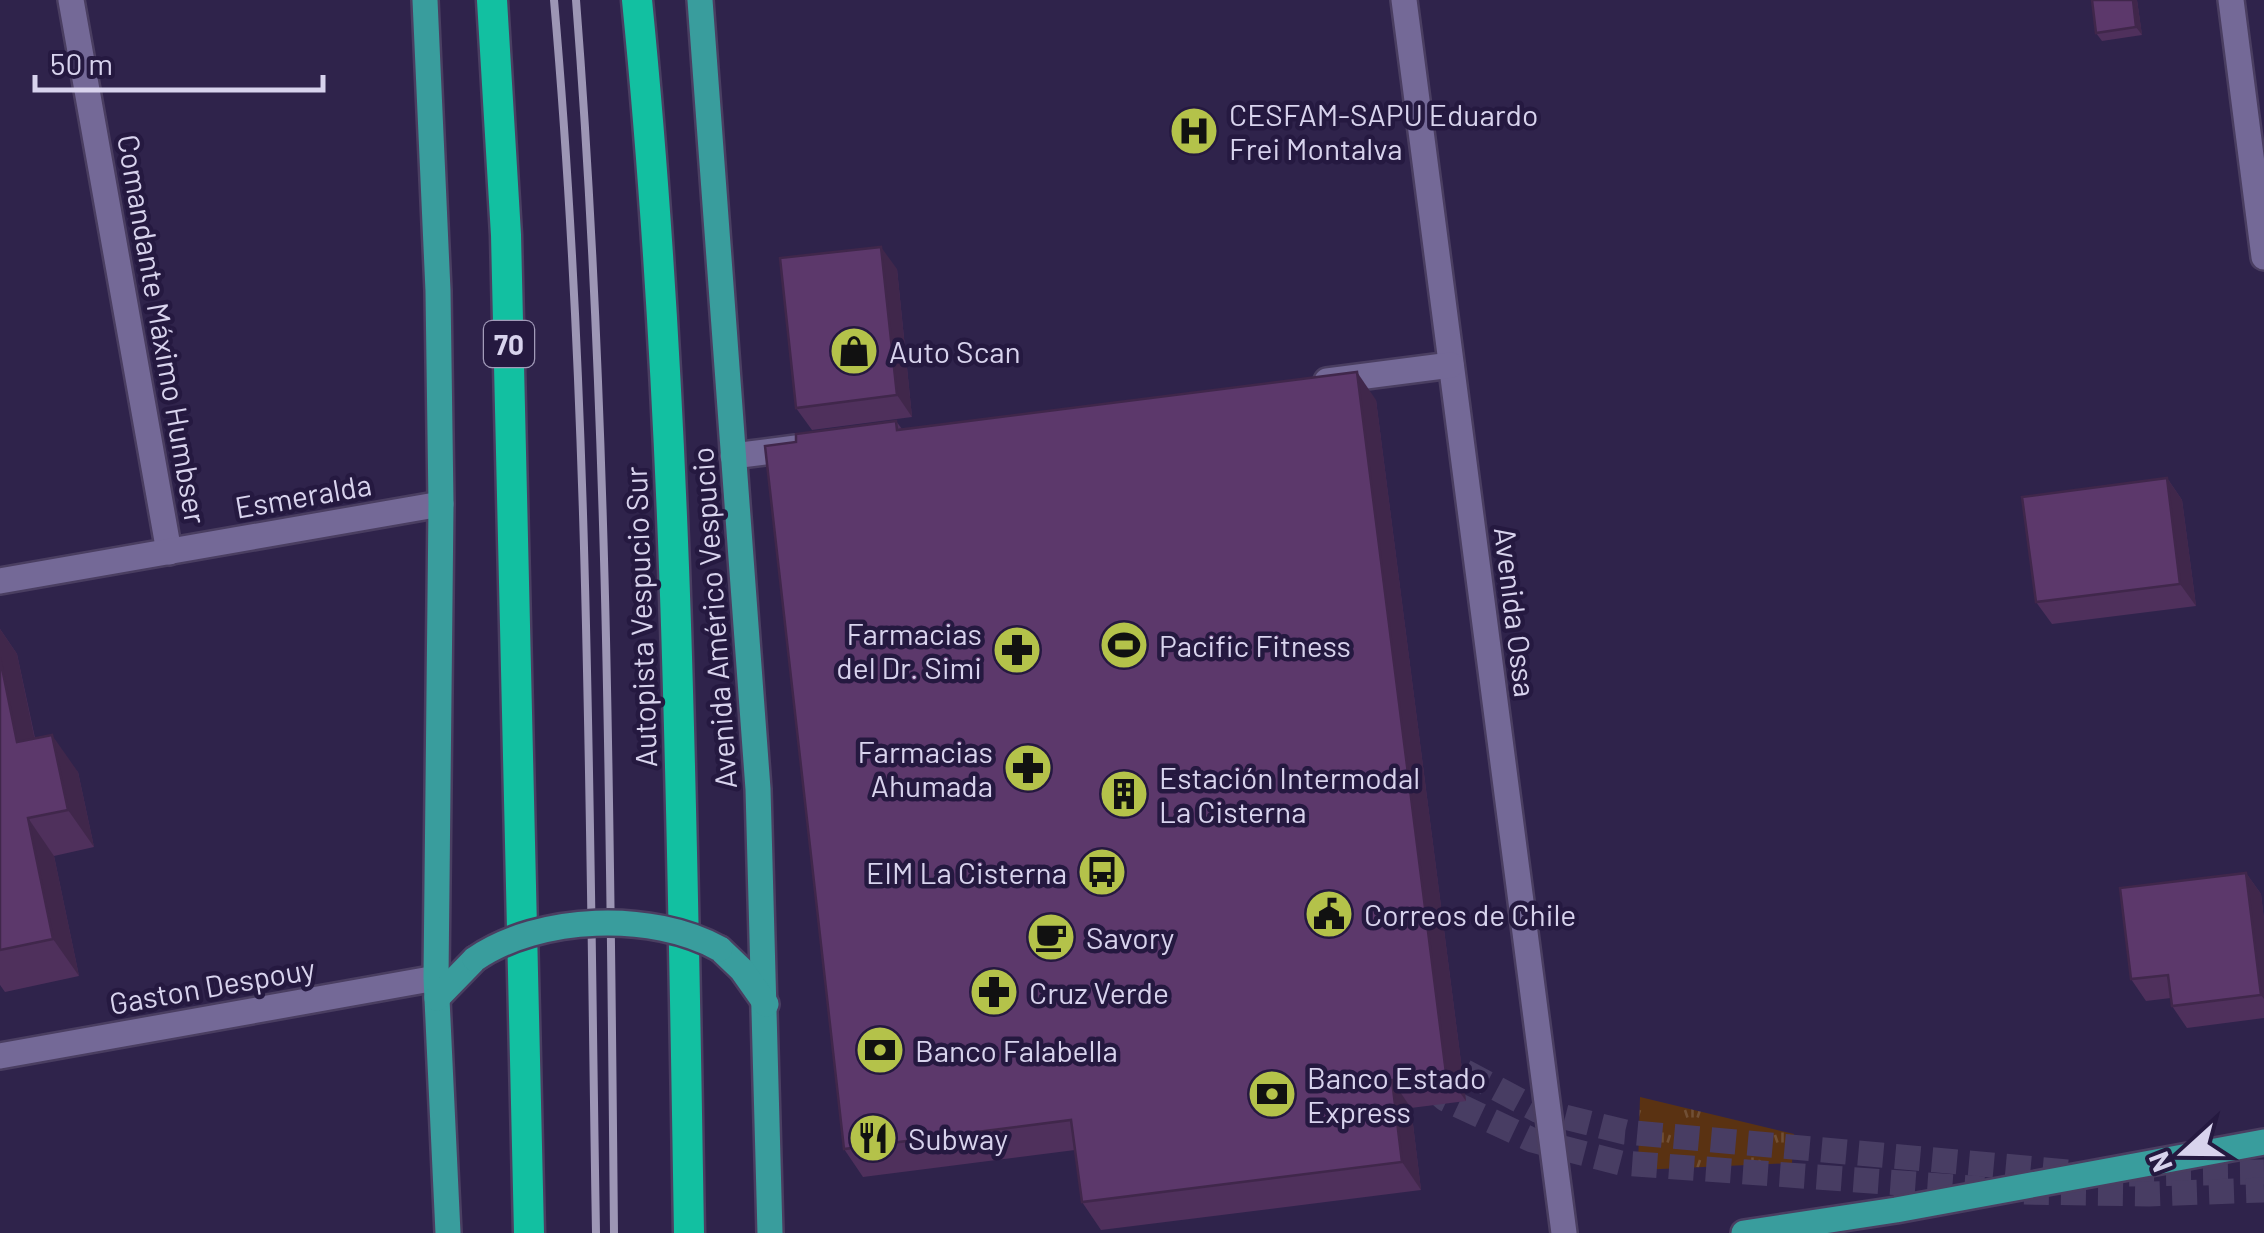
<svg xmlns="http://www.w3.org/2000/svg" width="2264" height="1233" font-family="Barlow,sans-serif">
<defs>
<pattern id="grass-tufts" width="24" height="20" patternUnits="userSpaceOnUse" patternTransform="scale(2.5)"><rect width="24" height="20" fill="#5a3212"/><path d="M3 7l-1-3M5 7V3M7 7l1-3M15 17l-1-3M17 17v-4M19 17l1-3" fill="none" stroke="#714f35"/></pattern>
</defs>
<rect width="100%" height="100%" fill="#2f234b"/>
<!-- grass -->
<path fill="url(#grass-tufts)" d="M1640,1097l154,37 -2,29 -154,7z"/>
<g fill="none" stroke-linecap="round" stroke-linejoin="round">
<!-- minor-tunnel -->
<g stroke="#483d63" stroke-width="25" stroke-dasharray="25 12" stroke-linecap="butt">
<path d="M1432,1054l105,56 88,22 444,40"/>
<path d="M1428,1084l17,15 87,41 89,23 363,26"/>
<path d="M2129,1174l135,-2"/>
<path d="M2024,1192l125,2 115,-4"/>
</g>
<!-- minor casing -->
<g stroke="#4a3e61" stroke-width="30">
<g id="minor">
<path d="M71,0l98,552"/>
<path d="M1404,0l160,1233"/>
<path d="M2231,0l33,257"/>
<path d="M1327,381l124,-16"/>
<path d="M733,456l63,-8"/>
<path d="M0,581l441,-77"/>
<path d="M0,1056l436,-78"/>
</g>
</g>
<!-- major casing -->
<g stroke="#4a3e61" stroke-width="30">
<g id="major">
<path d="M425,0l13,291 3,213 -5,474 12,255"/>
<path d="M700,0l58,789 12,444"/>
<path d="M720,949l22,21 24,34"/>
<path d="M437,998l38,-39"/>
<path d="M1744,1233l152,-23 368,-68"/>
</g>
</g>
<!-- highway casing -->
<g stroke="#4a3e61" stroke-width="35">
<g id="highway">
<path d="M492,0l14,235 23,998"/>
<path d="M637,0c41,410 45,822 52,1233"/>
</g>
</g>
<!-- minor -->
<use href="#minor" stroke="#746997" stroke-width="25"/>
<!-- major -->
<use href="#major" stroke="#399d9d" stroke-width="25"/>
<!-- highway -->
<use href="#highway" stroke="#12c0a1" stroke-width="30"/>
<!-- rail -->
<g stroke="#9d96b5" stroke-width="8">
<path d="M554,0c36,410 35,822 42,1233"/>
<path d="M576,0c32,410 34,822 38,1233"/>
</g>
<!-- major-bridge casing -->
<g stroke="#4a3e61" stroke-width="30" stroke-linecap="butt">
<path id="major-bridge" d="M475,959c64,-44 177,-48 245,-10"/>
</g>
<!-- major-bridge -->
<use href="#major-bridge" stroke="#399d9d" stroke-width="25"/>
</g>
<!-- wall -->
<g fill="#4f305c">
<path d="M2137,0l5,35 -40,6 -6,-8z"/>
<path d="M897,269l15,148 -100,13 -16,-22z"/>
<path d="M1376,400l90,701 -55,7 10,82 -320,40 -19,-28 -7,-52 -212,27 -19,-28 -48,-707 100,-21 6,8z"/>
<path d="M2167,478l15,22 14,106 -144,18 -16,-22z"/>
<path d="M0,629l17,25 18,84 43,34 16,75 -40,9 25,120 -74,16 -5,-7z"/>
<path d="M2246,873l15,21 3,26v98l-77,10 -15,-22 -1,-8 -25,3 -15,-22z"/>
</g>
<!-- shaded-wall -->
<g fill="#40274b">
<path d="M2133,0h4l5,35 -6,-8z"/>
<path d="M881,247l16,22 15,148 -15,-22z"/>
<path d="M1357,372l19,28 90,701 -20,-28z"/>
<path d="M2167,478l15,22 14,106 -16,-22z"/>
<path d="M0,629l17,25 26,125 -26,-37 -17,-84z"/>
<path d="M52,735l26,37 16,75 -26,-37z"/>
<path d="M28,818l26,38 25,120 -26,-37z"/>
<path d="M2246,873l15,21 3,26v79l-3,-4z"/>
<path d="M1392,1080l19,28 10,82 -19,-28z"/>
</g>
<!-- building -->
<g fill="#5c386b" stroke="#40274b" stroke-width="2.5">
<path d="M2092,0h41l3,27 -40,6z"/>
<path d="M881,247l16,148 -101,13 -16,-150z"/>
<path d="M1357,372l89,701 -54,7 10,82 -320,40 -11,-82 -227,29 -79,-703 31,-4v-8l100,-13 1,9z"/>
<path d="M2167,478l13,106 -144,18 -14,-105z"/>
<path d="M0,658l17,84 35,-7 16,75 -40,8 25,121 -53,11z"/>
<path d="M2246,873l15,122 -89,11 -4,-31 -37,4 -11,-91z"/>
</g>
<!-- icons -->
<defs>
<g id="hospital-disc" transform="scale(2.5)"><circle r="9.5" fill="#b4c24a" stroke="#251940"/><path d="M-5-5h3v3.5h4V-5h3V5h-3V1.5h-4V5h-3Z" fill="#111"/></g>
<g id="shop-disc" transform="scale(2.5)"><circle r="9.5" fill="#b4c24a" stroke="#251940"/><path d="M-5-2.5h2.3a2.7 3.5 0 0 1 5.4 0H5L5.5 6h-11ZM-1.5-2.5h3a1.5 2.3 0 0 0-3 0Z" fill="#111"/></g>
<g id="stadium-disc" transform="scale(2.5)"><circle r="9.5" fill="#b4c24a" stroke="#251940"/><path d="M0-5a6.5 5 0 1 0 0 10a6.5 5 0 1 0 0-10ZM-3.5-1.8h7v3.6h-7Z" fill="#111"/></g>
<g id="pharmacy-disc" transform="scale(2.5)"><circle r="9.5" fill="#b4c24a" stroke="#251940"/><path d="M-2-6h4v4h4v4h-4v4h-4v-4h-4v-4h4Z" fill="#111"/></g>
<g id="building-disc" transform="scale(2.5)"><circle r="9.5" fill="#b4c24a" stroke="#251940"/><path d="M-4-6H4V6H1V3H-1V6H-4ZM-2.5-4.3h1.7v1.8h-1.7ZM.8-4.3h1.7v1.8H.8ZM-2.5-1h1.7V.8h-1.7ZM.8-1h1.7V.8H.8Z" fill="#111"/></g>
<g id="bus-disc" transform="scale(2.5)"><circle r="9.5" fill="#b4c24a" stroke="#251940"/><path d="M-5-6H5V4H4V6H2V4H-2V6H-4V4H-5ZM-3.5-4V0h7V-4ZM-3.5 1.2v1.5H-2V1.2ZM2 1.2v1.5H3.5V1.2Z" fill="#111"/></g>
<g id="civic-disc" transform="scale(2.5)"><circle r="9.5" fill="#b4c24a" stroke="#251940"/><path d="M-.6-6.5H3V-4.5H.6V-3L4-1V1h2V6H-6V1h2V-1L-.6-3ZM-1.2 2.5V6h2.4V2.5Z" fill="#111"/></g>
<g id="cafe-disc" transform="scale(2.5)"><circle r="9.5" fill="#b4c24a" stroke="#251940"/><path d="M-5.5-4.5H6V0H3Q3 3.5 0 3.5H-2.5Q-5.5 3.5-5.5 0ZM3-3.2v2h1.7v-2ZM-6 4.5H4V6H-6Z" fill="#111"/></g>
<g id="bank-disc" transform="scale(2.5)"><circle r="9.5" fill="#b4c24a" stroke="#251940"/><path d="M-6-4H6V4H-6ZM0-2.3a2.3 2.3 0 1 0 0 4.6a2.3 2.3 0 1 0 0-4.6Z" fill="#111"/></g>
<g id="restaurant-disc" transform="scale(2.5)"><circle r="9.5" fill="#b4c24a" stroke="#251940"/><path d="M-5-6h1v4h1v-4h1v4h1v-4h1v5L-1.5 .5V6h-2V.5L-5-1ZM5-6V6H3V1.5H1.5Q1.5-4 5-6Z" fill="#111"/></g>
</defs>
<g fill-rule="evenodd">
<use href="#hospital-disc" x="1194" y="131"/>
<use href="#shop-disc" x="854" y="351"/>
<use href="#stadium-disc" x="1124" y="645"/>
<use href="#pharmacy-disc" x="1017" y="650"/>
<use href="#pharmacy-disc" x="1028" y="768"/>
<use href="#building-disc" x="1124" y="794"/>
<use href="#bus-disc" x="1102" y="872"/>
<use href="#civic-disc" x="1329" y="914"/>
<use href="#cafe-disc" x="1051" y="937"/>
<use href="#pharmacy-disc" x="994" y="992"/>
<use href="#bank-disc" x="880" y="1050"/>
<use href="#bank-disc" x="1272" y="1094"/>
<use href="#restaurant-disc" x="873" y="1138"/>
</g>
<g text-anchor="middle" dominant-baseline="central" stroke-width="9" stroke-linejoin="round" paint-order="stroke">
<!-- shield labels -->
<rect fill="#251940" stroke="#a29bb9" stroke-width="2.5" x="484" y="321" width="50" height="46" rx="8"/>
<g font-size="28" font-weight="bold" fill="#d8d3ed">
<text x="509" y="344">70</text>
</g>
<!-- poi labels -->
<g font-size="30" fill="#d8d3ed" stroke="#251940" text-anchor="start">
<text x="1229" y="114">CESFAM-SAPU Eduardo<tspan x="1229" dy="34">Frei Montalva</tspan></text>
<text x="889" y="351">Auto Scan</text>
<text x="982" y="633" text-anchor="end">Farmacias<tspan x="982" dy="34">del Dr. Simi</tspan></text>
<text x="1159" y="645">Pacific Fitness</text>
<text x="993" y="751" text-anchor="end">Farmacias<tspan x="993" dy="34">Ahumada</tspan></text>
<text x="1159" y="777">Estación Intermodal<tspan x="1159" dy="34">La Cisterna</tspan></text>
<text x="1067" y="872" text-anchor="end">EIM La Cisterna</text>
<text x="1364" y="914">Correos de Chile</text>
<text x="1086" y="937">Savory</text>
<text x="1029" y="992">Cruz Verde</text>
<text x="915" y="1050">Banco Falabella</text>
<text x="1307" y="1077">Banco Estado<tspan x="1307" dy="34">Express</tspan></text>
<text x="908" y="1138">Subway</text>
</g>
<!-- street labels -->
<g font-size="30" fill="#d8d3ed" stroke="#251940">
<text transform="translate(163 329) rotate(80)">Comandante Máximo Humbser</text>
<text transform="translate(303 495) rotate(-10)">Esmeralda</text>
<text transform="translate(1516 612) rotate(83)">Avenida Ossa</text>
<text transform="translate(640 617) rotate(-92)">Autopista Vespucio Sur</text>
<text transform="translate(713 618) rotate(-94)">Avenida Américo Vespucio</text>
<text transform="translate(212 985) rotate(-10)">Gaston Despouy</text>
</g>
</g>
<!-- north arrow -->
<g transform="translate(2184 1153) rotate(249)" stroke="#251940" stroke-width="8" paint-order="stroke">
<path d="M0-8L18 38L0 25L-18 38Z" fill="#d8d3ed"/>
<text y="-15" font-size="28" font-weight="bold" text-anchor="middle" fill="#d8d3ed">N</text>
</g>
<!-- scale -->
<path d="M35 75v15h288v-15" fill="none" stroke="#d8d3ed" stroke-width="5"/>
<text x="50" y="75" font-size="30" fill="#d8d3ed" stroke="#251940" stroke-width="8" paint-order="stroke">50 m</text>
</svg>
